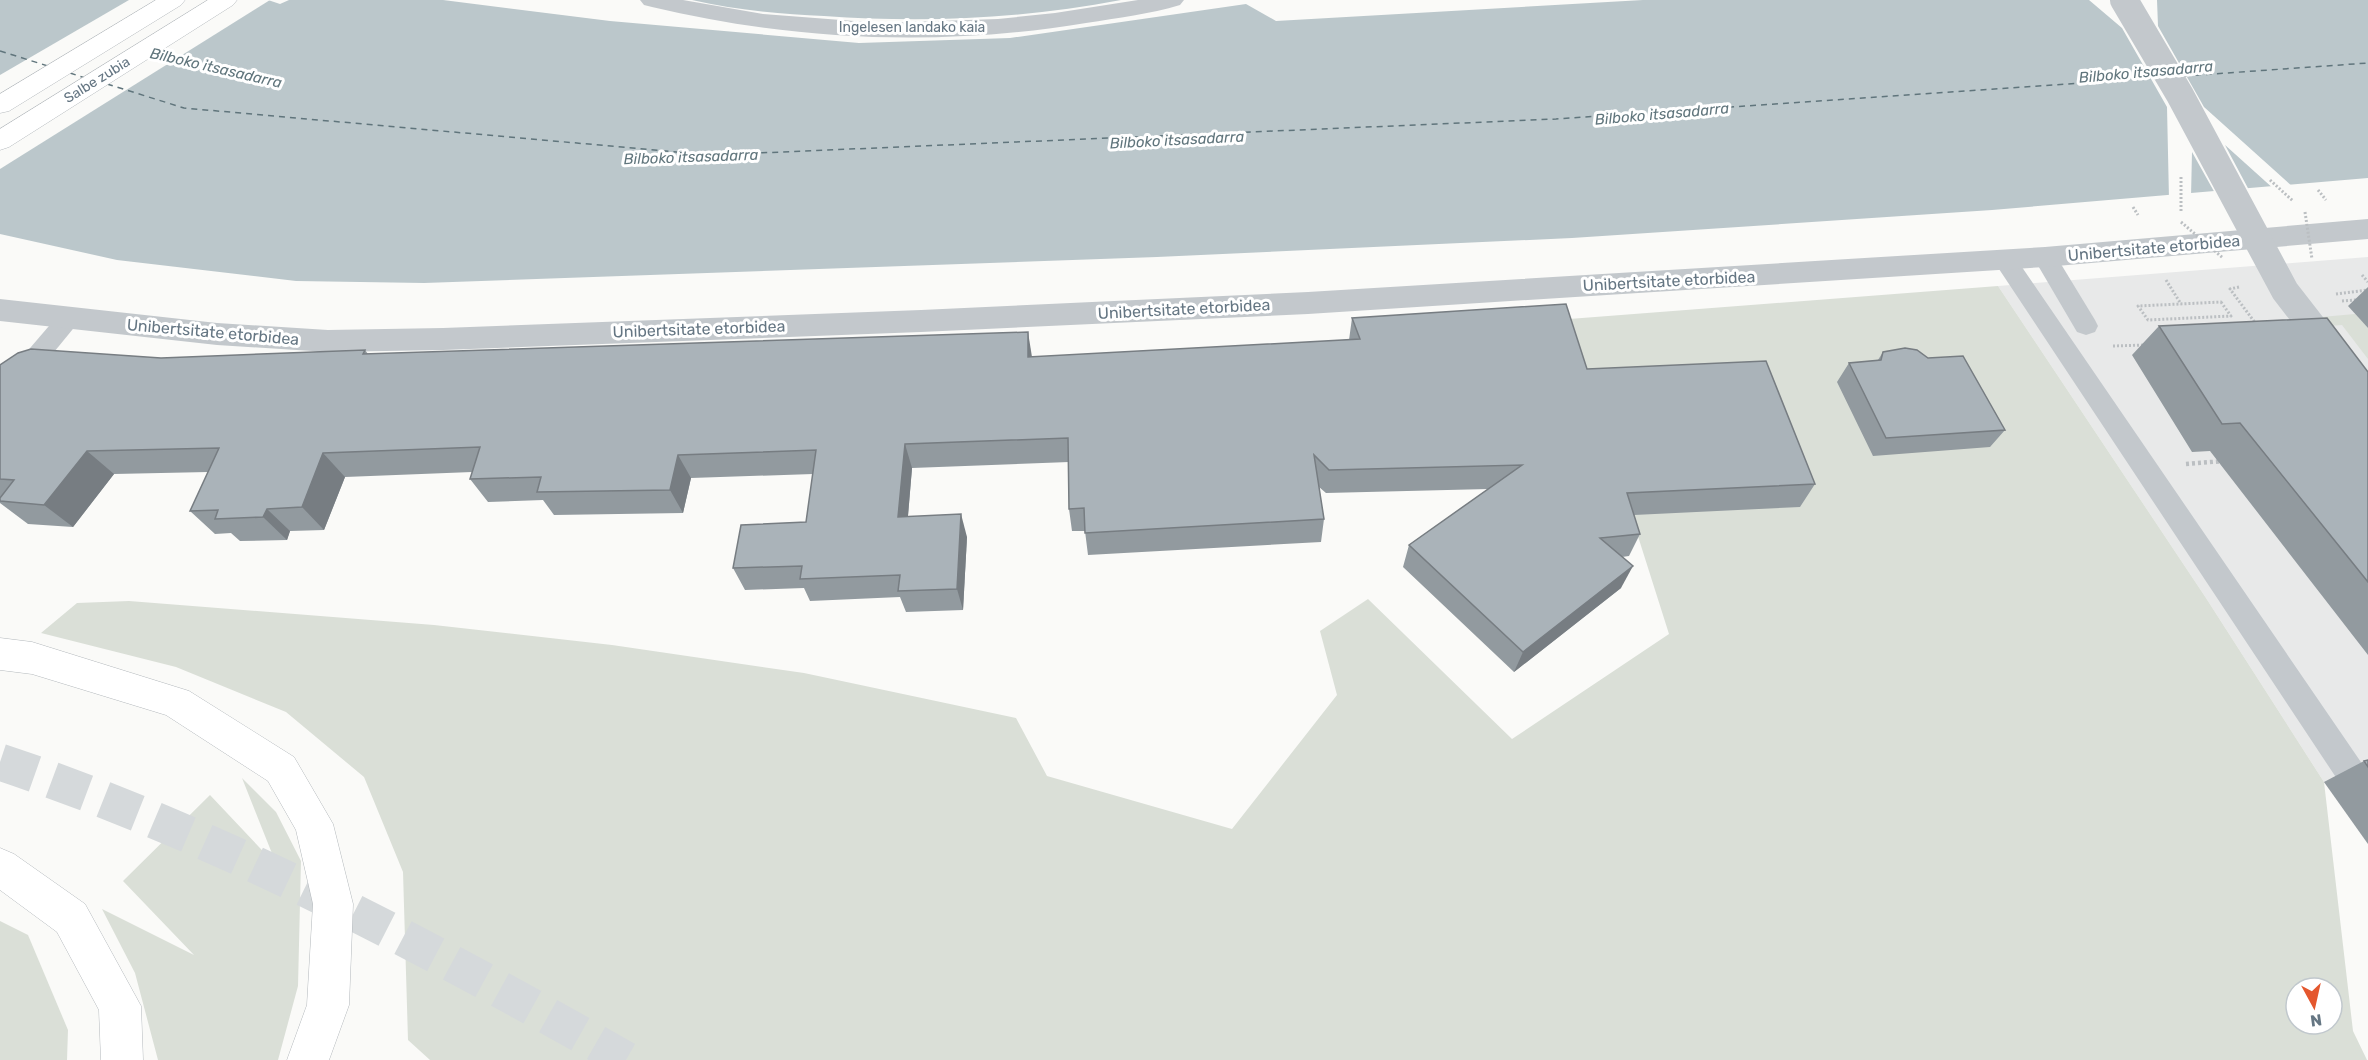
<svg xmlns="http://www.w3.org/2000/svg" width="2368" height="1060" font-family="Rubik,sans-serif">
<rect width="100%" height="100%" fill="#fafaf8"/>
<!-- built -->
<path fill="#e8e9e9" d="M2368,257v587l-44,-62 -118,-184 -208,-312z"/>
<!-- green -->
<g fill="#dadfd7" fill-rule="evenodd">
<path d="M1998,286l208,312 118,184 29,249 14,29h-1937l-22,-20 -5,-168 -39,-95 -78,-65 -110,-45 -135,-34 36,-30 52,-2 305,24 178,20 192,28 212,45 31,58 185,53 105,-134 -17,-64 48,-32 144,140 157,-105 -100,-315zM2296,988h36v36h-36z"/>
<path d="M2355,314l13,14v31l-26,-34 -13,1 -8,-9z"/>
<path d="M242,778l34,34 25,49 -3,125 -20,74h-120l-23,-87 -33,-64 92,46 -71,-74 87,-86 67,71z"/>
<path d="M0,921l28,14 40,95 -1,30h-67z"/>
</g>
<!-- water -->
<g fill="#bbc7cb">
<path d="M0,0h268l12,4 9,-4h154l167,21 249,22 151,-5 236,-34 30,17 367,-21h725v178l-376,32 -420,28 -415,19 -733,26 -128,-2 -179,-21 -117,-26z"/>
<path d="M692,0h429c-101,19 -195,23 -297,16 -44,-2 -89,-6 -132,-16z"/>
</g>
<!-- pier -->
<g fill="#fafaf8">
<path d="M129,0h141l-270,169v-94z"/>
<path d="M2089,0h68l1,26 46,81 90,81 -19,2 -50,-45 25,47 -34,3 -24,-43 -1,45 -22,2 -2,-92 -45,-79z"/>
</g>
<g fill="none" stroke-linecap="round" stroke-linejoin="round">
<!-- ferry -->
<g stroke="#60757c" stroke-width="1.5" stroke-dasharray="6 5" stroke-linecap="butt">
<path d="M0,51l48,15"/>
<path d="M70,73l15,5"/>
<path d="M2184,76l184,-13"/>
<path d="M107,84l77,24 527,47 845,-36 599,-41"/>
</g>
<!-- highway-tunnel -->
<path stroke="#d5d9db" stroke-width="37" stroke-dasharray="37 18" stroke-linecap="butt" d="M0,762c219,73 426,184 626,298"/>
<!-- primary casing -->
<g stroke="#b5babe" stroke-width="1">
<g id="primary">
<path d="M156,0h29l-4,5 -172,106 -9,2v-19z"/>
<path d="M208,0h29l-4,5 -224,142 -9,3v-21z"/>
<path d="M0,848l14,6 71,50 56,102 2,54h-42l-2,-50 -42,-78 -57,-42z"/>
</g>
</g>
<!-- highway casing -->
<g stroke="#b4b9bd" stroke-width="1">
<path id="highway" d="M0,638l32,4 157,49 105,66 39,67 20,80 -4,101 -20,55h-42l20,-55 6,-101 -17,-74 -28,-49 -102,-66 -134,-41 -32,-4z"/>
</g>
<!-- path-far1 -->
<g stroke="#bbbfc2" stroke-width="3" stroke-dasharray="2 2" stroke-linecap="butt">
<path d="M2181,177v35"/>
<path d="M2270,180l23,21"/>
<path d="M2318,190l8,10"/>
<path d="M2133,207l5,8"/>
<path d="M2362,275l6,7"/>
<path d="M2166,280l15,24"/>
<path d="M2239,287l-9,2 26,35"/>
<path d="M2336,294l32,-4"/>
<path d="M2342,301l26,-2"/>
<path d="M2221,302l10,14 -83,4 -10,-14z"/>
<path d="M2113,346l32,-1"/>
</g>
<!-- path -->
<path stroke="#bbbfc2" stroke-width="4.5" stroke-dasharray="3 3" stroke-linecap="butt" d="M2186,464l38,-3"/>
<!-- lane -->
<g fill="#c3c8cc" fill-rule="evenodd">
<path d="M2045,249l8,2 42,69 3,6 -3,6 -9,3 -9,-3 -44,-75 4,-6z"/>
<path d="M2005,252l8,2 352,514 3,7 -3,13 -11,4 -11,-4 -346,-522 -4,-6 4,-6z"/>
<path d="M69,309l8,3 4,6 -4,6 -68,83 -9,3v-27l61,-71z"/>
</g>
<!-- street -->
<g fill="#c3c8cc" fill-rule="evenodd">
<path d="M640,0h43l80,14 117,9 118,-4 57,-6 83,-13h46l-4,5c-30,9 -62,13 -94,18 -145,24 -291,18 -434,-16l-8,-2z"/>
<path d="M2368,219v20l-323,28 -737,47 -387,18 -478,18 -115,2 -111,-7 -217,-24v-22l217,24 111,7 115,-2 478,-18 387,-18 737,-45z"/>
</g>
<!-- primary -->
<use href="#primary" fill="#fff" fill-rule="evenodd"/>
<!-- highway -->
<use href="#highway" fill="#fff" fill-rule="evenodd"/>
<!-- path-bridge -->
<g stroke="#bbbfc2" stroke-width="3" stroke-dasharray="2 2" stroke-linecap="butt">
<path d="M2305,212l7,47"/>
<path d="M2181,222l42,36"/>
</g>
<!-- street-bridge -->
<path stroke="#c3c8cc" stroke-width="28" d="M2124,0l56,95 105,196 28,36"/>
</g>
<!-- wall -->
<g fill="#929a9f">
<path d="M2368,287v41l-20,-22z"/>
<path d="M1352,318l235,51 228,115 -15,23 -166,8 6,19 -11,22 -7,1 -1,31 -107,84 -111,-105 6,-22 79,-56 -162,4 -7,-6 5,32 -3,23 -233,13 -3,-24h-13l-3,-22v-47l-157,6 -4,48 59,21 -4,73 -57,2 -6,-15 -90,4 -6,-13 -59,2 -12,-22 73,-46 7,-48 -122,4 -8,35 -129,2 -11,-15 -55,2 -18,-23 2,-7 -127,5 -21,53 -34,1 -3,9 -47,1 -9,-8 -16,1 -25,-23 18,-39 -94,2 -41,53 -45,-3 -28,-21v-138l365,-15 3,4 664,3 317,-17z"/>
<path d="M2159,326l209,46v283l-158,-204 -18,1 -60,-97z"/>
<path d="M1883,352l122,78 -15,17 -117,9 -36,-74 12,-19 29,-3z"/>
<path d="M2368,760v84l-44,-62 40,-21z"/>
</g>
<!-- shaded-wall -->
<g fill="#777d82">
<path d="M1028,332l4,25h-4z"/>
<path d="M905,444l7,24 -6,71 -8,-22z"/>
<path d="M87,451l27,23 -41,53 -29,-22z"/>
<path d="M323,453l22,24 -21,53 -22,-23z"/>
<path d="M678,455l13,23 -8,35 -13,-23z"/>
<path d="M267,509l23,22 -3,9 -24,-23z"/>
<path d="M961,514l6,23 -4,73 -6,-21z"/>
<path d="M1633,566l-12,22 -107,84 9,-20z"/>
</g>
<!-- building -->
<g fill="#aab3b9" stroke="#777d82" stroke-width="1.5">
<path d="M1566,304l21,65 179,-8 49,123 -188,9 13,41 -40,4 33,28 -110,86 -114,-107 113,-80 -193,5 -15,-15 10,64 -239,14 -1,-25 -15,1 -1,-71 -163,6 -7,73 63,-3 -4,75 -59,2 2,-16 -100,4 2,-13 -69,2 8,-43 65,-3 10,-72 -138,5 -8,35 -133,2 4,-15 -71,2 10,-32 -157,6 -21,54 -35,2 -4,8 -48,2 3,-9 -28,1 29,-63 -132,3 -43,54 -44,-4v-3l14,-18 -14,-1v-114l18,-12 13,-4 130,9 204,-8 -2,4 665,-22v25l332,-18 -8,-21z"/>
<path d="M2327,318l41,54v210l-128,-159 -18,1 -63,-98z"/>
<path d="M1905,348l12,2 11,8 35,-2 42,74 -119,8 -37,-75 32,-3 2,-8z"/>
<path d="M2368,760v7l-4,-6z"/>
</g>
<g text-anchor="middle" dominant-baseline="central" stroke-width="6" stroke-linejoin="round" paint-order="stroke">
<!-- far-street labels -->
<g font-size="14" fill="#657683" stroke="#fff">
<text x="912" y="27">Ingelesen landako kaia</text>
<text transform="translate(97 80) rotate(-32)">Salbe zubia</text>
</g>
<!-- far-water labels -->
<g font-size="15" font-style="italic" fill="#60757c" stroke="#fff">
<text transform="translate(216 68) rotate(13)">Bilboko itsasadarra</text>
<text transform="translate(2146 72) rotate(-5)">Bilboko itsasadarra</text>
<text transform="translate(1662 114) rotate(-5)">Bilboko itsasadarra</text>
<text transform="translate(1177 140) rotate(-3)">Bilboko itsasadarra</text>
<text transform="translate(691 157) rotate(-2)">Bilboko itsasadarra</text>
</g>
<!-- street labels -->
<g font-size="16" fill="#657683" stroke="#fff">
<text transform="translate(2154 248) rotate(-5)">Unibertsitate etorbidea</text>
<text transform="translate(1669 281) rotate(-3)">Unibertsitate etorbidea</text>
<text transform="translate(1184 309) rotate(-3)">Unibertsitate etorbidea</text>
<text transform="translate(699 329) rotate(-2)">Unibertsitate etorbidea</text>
<text transform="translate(213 332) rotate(5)">Unibertsitate etorbidea</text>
</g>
</g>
<!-- north arrow -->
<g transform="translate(2314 1006) rotate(172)"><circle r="28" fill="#ffffff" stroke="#c1c8cd" stroke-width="1.5"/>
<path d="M0-4.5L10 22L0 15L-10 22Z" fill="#e4572e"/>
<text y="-9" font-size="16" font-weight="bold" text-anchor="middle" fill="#657683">N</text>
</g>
</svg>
